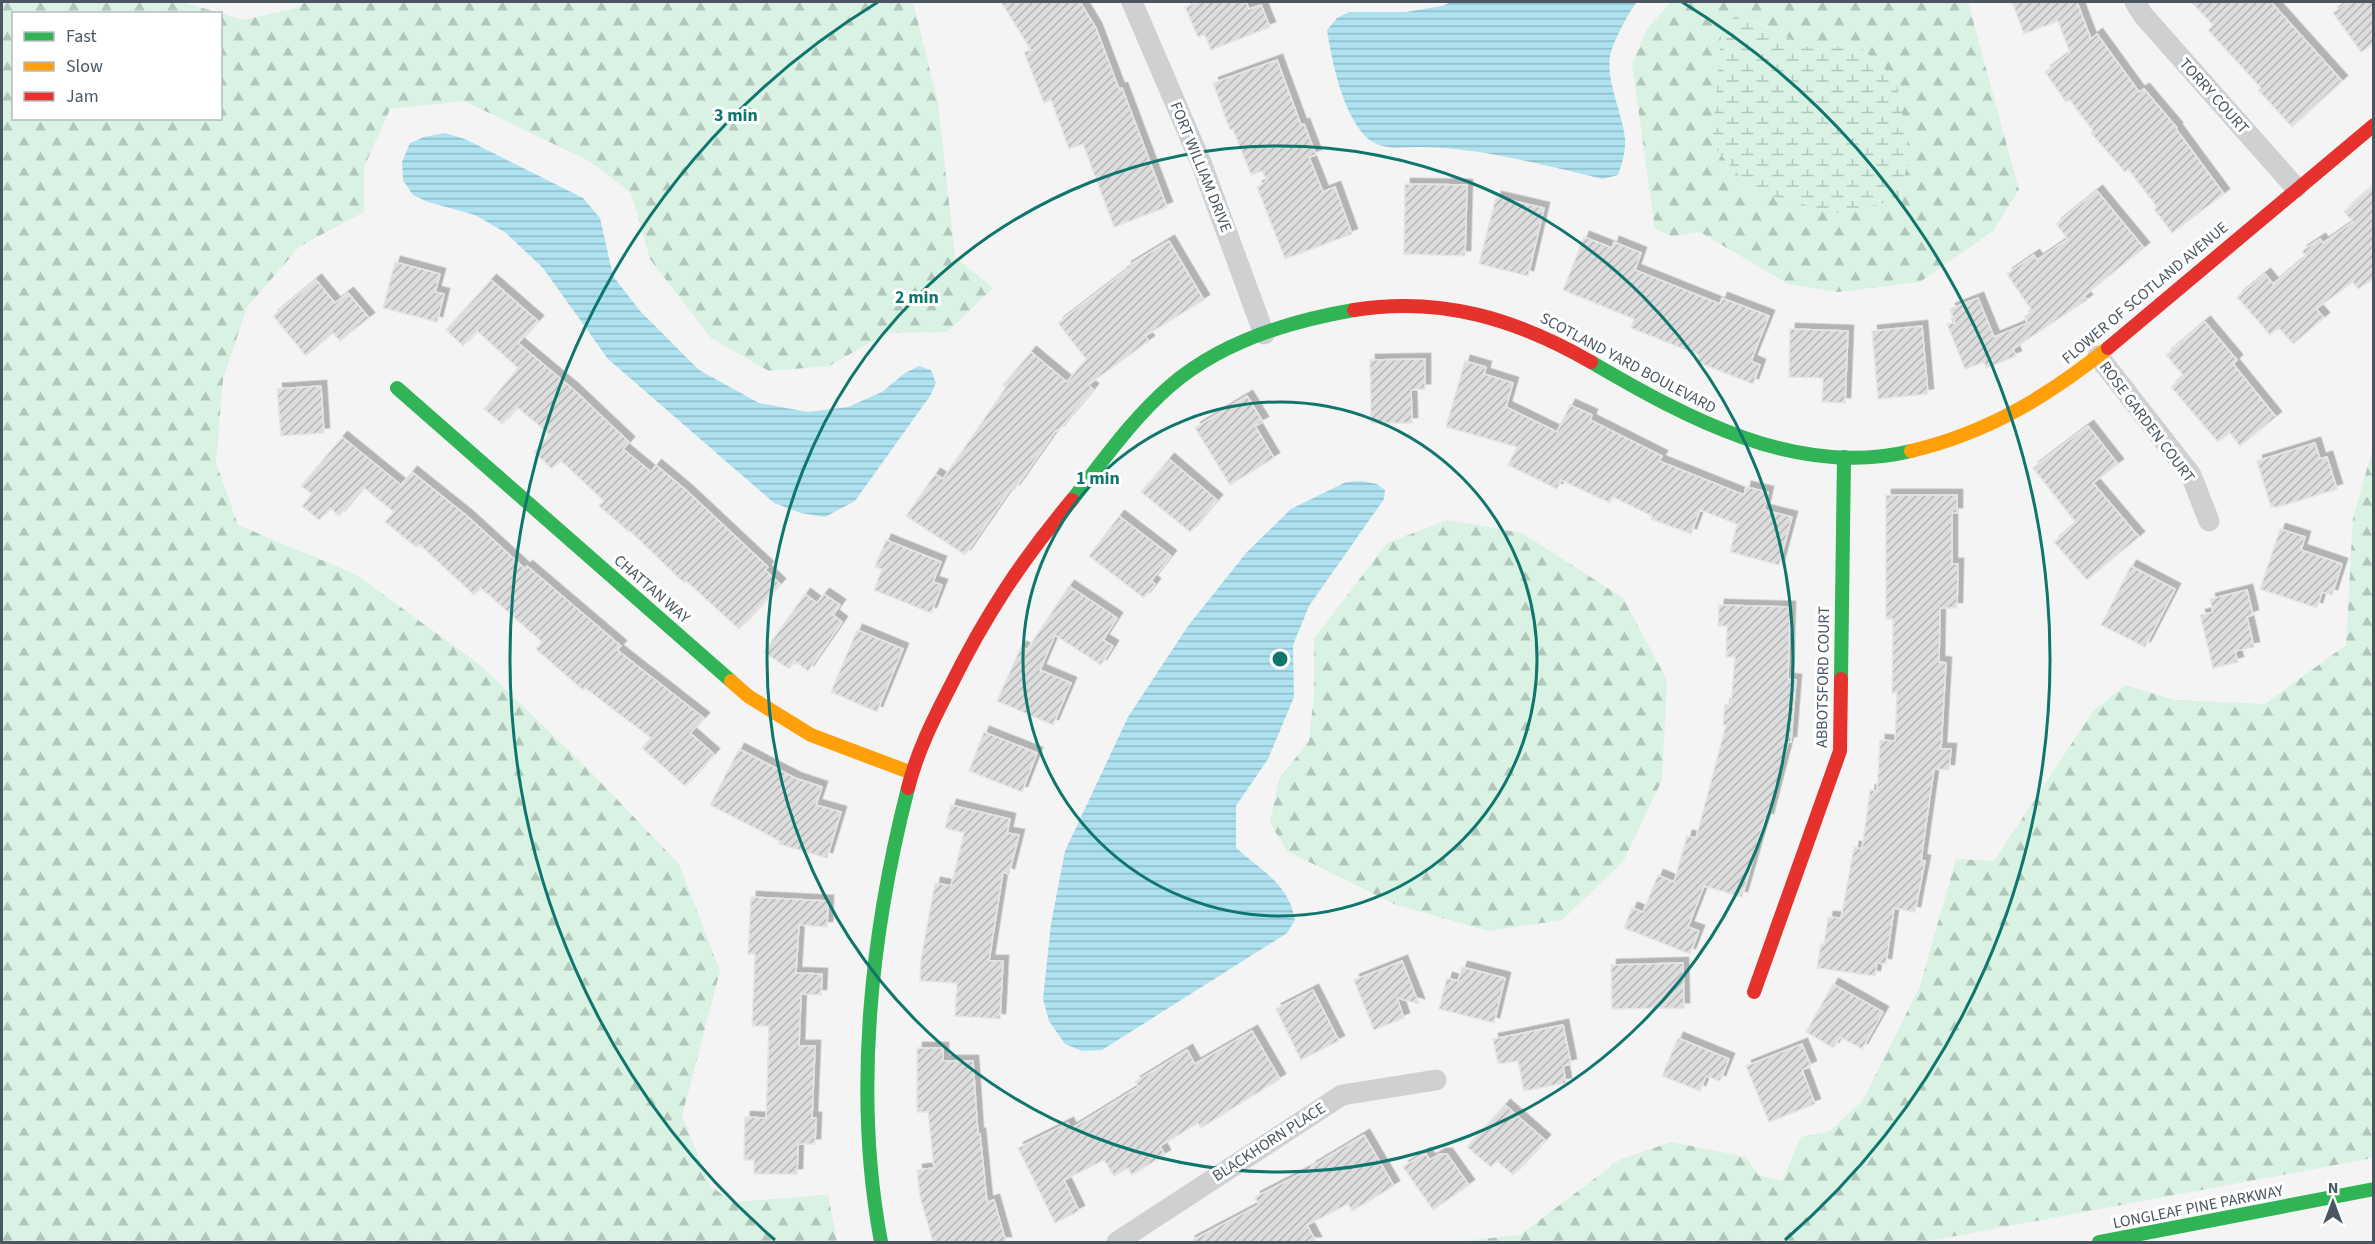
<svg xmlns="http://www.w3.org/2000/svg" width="2375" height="1244" font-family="'Source Sans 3',sans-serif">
<defs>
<pattern id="forest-firs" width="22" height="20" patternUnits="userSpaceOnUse" patternTransform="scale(1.5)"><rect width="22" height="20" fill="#d9f2e3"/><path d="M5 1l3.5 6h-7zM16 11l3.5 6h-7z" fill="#b2c7bb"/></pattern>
<pattern id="wetland-marsh" width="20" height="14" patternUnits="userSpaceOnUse" patternTransform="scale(1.5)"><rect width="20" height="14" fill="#d9f2e3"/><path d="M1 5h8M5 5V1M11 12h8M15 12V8" fill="none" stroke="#b2c7bb"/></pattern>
<pattern id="water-rules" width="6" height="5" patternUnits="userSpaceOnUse" patternTransform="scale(1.5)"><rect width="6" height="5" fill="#aee2f0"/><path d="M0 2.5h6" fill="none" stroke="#90bac6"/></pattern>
<pattern id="building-hatch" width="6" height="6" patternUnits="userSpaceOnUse" patternTransform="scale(1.5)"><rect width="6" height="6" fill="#ddddde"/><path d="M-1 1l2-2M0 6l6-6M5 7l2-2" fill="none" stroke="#b5b6b7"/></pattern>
<filter id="shadow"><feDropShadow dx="5.5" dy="-5.5" stdDeviation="0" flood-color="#0004"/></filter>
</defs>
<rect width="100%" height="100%" fill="#f4f4f4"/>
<!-- forest -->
<g fill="url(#forest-firs)" fill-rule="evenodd">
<path d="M2,2h181l60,18 54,-12 7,-6h609l25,101 17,154 38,31 -46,44 -60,1 -58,33 -60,5 -58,-33 -61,-79 -19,-66 -42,-32 -125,-60 -74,8 -26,58v45l-64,34 -53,61 -24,72 -7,84 22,62 117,49 125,91 103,99 96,100 41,107 -38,145 28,70 23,16 95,-7 9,47h-835zM14,14h206v104h-206z"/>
<path d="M1671,2h297l51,188 -26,41 -73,51 -82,10 -50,-8 -88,-52 -28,4 -17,-7 -23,-165 15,-35zM1755,21l51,26h54l-108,144 -40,-47 10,-118z"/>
<path d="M2373,448v710l-450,84h-471l68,-7 99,-75 52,-18 75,15 12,18 24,6 19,-44 29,-6 33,-31 57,-114 36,-127 38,2 99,-150 33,-26 48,15 91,4 81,-59 7,-127z"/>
<path d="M1448,520l74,13 101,65 44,82 -5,100 -39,82 -61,58 -74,11 -94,-27 -107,-53 -17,-28 9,-44 30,-38 5,-46v-56l73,-96z"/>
</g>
<!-- wetland -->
<path fill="url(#wetland-marsh)" d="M1739,14l67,33h54l36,32 14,76 -12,45 -61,13 -85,-22 -40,-47 10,-119z"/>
<!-- water -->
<g fill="url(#water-rules)">
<path d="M1451,2h186c-8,9 -25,42 -27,54 -4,27 13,58 15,83 1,12 -3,25 -7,36l-15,4c-60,-14 -120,-31 -181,-32 -19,0 -42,5 -57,-11 -23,-25 -33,-74 -38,-106l10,-12 12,-6h57l36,-6z"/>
<path d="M445,133l20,6 118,59 17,20 13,58 27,35 59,59 60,33 49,9 40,-5 34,-15 23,-19 14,-7 12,4 5,13 -6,13 -75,105 -30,16 -24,-4 -27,-10 -166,-144 -65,-91 -37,-35 -31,-18 -47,-13 -15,-7 -10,-15 -1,-18 8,-19 14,-6z"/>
<path d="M1362,481l15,3 8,6 -1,9 -75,107 -16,39 1,52 -26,62 -32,47v42c26,23 53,36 59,72l-8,13 -185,117 -20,1 -17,-7 -16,-23 -6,-22 8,-75 14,-73 63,-134 60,-91 58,-73 45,-44 55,-27z"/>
</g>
<!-- building -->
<g fill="url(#building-hatch)" stroke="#e5e6e7" stroke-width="1.5" filter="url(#shadow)">
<path d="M1001,2h79l16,26 23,61 3,-1 45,119 -53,20 -31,-83 -14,5 -18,-49 -7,3 -20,-51 7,-2z"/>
<path d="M1199,2h47l3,7 12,-4 9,22 -59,23 -6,-15 -7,2 -13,-30z"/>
<path d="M2012,2h65l14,37 6,-5 42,58 5,-3 33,39 -1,1 48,65 -52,39 -18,-24 3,-2 -29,-38 -3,3 -34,-39 2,-2 -23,-31 -4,2 -21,-30 25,-19 -12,-32 -34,13z"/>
<path d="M2191,2h80l71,79 -50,46 -34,-37 3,-2 -53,-58 5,-5z"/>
<path d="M2348,2h25v42l-12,8 -28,-39z"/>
<path d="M1277,60l24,65 3,-1 12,31 -7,2 14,35 12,-5 17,47 -67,25 -28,-72 10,-6 -5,-10 -11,4 -18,-46 -3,1 -17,-47z"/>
<path d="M1405,184l62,1 -2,71 -61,-2z"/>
<path d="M2373,186v93l-15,10 -5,-7 -37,27 8,9 -31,26 -14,-16 -9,7 -33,-38 28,-23 8,10 33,-27 -4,-6 18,-12 3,4 30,-21 -9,-10z"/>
<path d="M2097,191l47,57 -60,48 3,4 -74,49 3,7 -30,12 -2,-6 -19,7 -18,-45 8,-1 -5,-14 28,-11 16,39 34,-14 -4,-6 8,-6 -25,-37 27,-19 3,5 31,-21 -12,-15z"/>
<path d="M1496,197l48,11 -16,68 -49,-12z"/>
<path d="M1584,237l28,11 2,-6 27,11 -6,17 85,34 2,-6 47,18 -18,45 9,4 -7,19 -56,-22 2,-7 -68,-27 3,-9 -71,-29z"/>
<path d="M1169,241l35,59 -59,36 4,5 -61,44 5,4 -35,42 -2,-1 -42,60 -3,-2 -46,67 -59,-39 29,-42 8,5 63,-92 -3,-2 28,-33 36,30 19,-23 -28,-36 69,-53 -1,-3z"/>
<path d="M395,262l45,12 -5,18 9,2 -7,28 -54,-14z"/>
<path d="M316,280l19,23 13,-10 21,25 -29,23 -7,-8 -27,23 -33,-40z"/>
<path d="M491,280l47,41 -20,22 56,47 55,52 -6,7 28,23 5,-7 31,26 81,76 -3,3 15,14 -41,45 -53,-48 -2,2 -54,-52 -1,1 -30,-26 5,-5 -44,-41 -8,9 -18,-17 16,-17 -33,-28 -15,17 -18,-15 34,-41 -41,-37 -14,15 -17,-16z"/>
<path d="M2205,322l32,38 -4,4 43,53 -36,29 -10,-13 -12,9 -47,-55 13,-11 -18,-21z"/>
<path d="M1922,326l6,68 -50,5 -6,-68z"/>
<path d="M1790,329l58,2 -3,72 -23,-1 1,-24 -34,-1z"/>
<path d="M1425,359v30l-14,1 1,33h-41l-1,-63z"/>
<path d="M1465,361l21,6 -2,7 29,9 -7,24 51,25 13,-27 22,10 -2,5 72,36 -3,5 85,34 2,-8 22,5 -4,18 28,7 -13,48 -49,-13 7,-28 -37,-14 -9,24 -40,-15 1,-3 -39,-19 -3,6 -49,-23 -4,9 -49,-24 9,-18 -71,-20z"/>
<path d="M321,386l3,47 -43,3 -4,-47z"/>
<path d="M1247,396l16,26 -8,4 19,32 -44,27 -35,-57z"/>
<path d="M2088,426l30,38 -25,19 46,54 -52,43 -33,-38 22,-19 -43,-55z"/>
<path d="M342,437l59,48 11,-13 55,44 58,53 2,-3 94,80 -4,4 87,68 -14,15 24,21 -29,32 -43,-38 9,-10 -66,-50 -2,2 -47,-41 6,-7 -61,-54 -7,7 -55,-51 -3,3 -31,-25 9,-10 -31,-25 -24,29 -9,-8 -11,12 -17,-14 10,-12 -11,-8z"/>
<path d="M2315,443l5,16 7,-2 10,32 -59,18h-7l-14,-46z"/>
<path d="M1169,459l48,41 -27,32 -49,-40z"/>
<path d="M1886,495h71v18h-5v51h6l-1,44h-17l-1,54 7,1 -5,86h10l-2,21 -15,-1 -13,91 4,1 -10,51 -21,-4 -8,56 -9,-1 -2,13 -58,-8 4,-24h3l4,-27 13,1 13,-71 8,2 8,-59 7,1 3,-51 15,1 2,-48h-5l1,-74h-7z"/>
<path d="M1119,516l52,40 -20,25 4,3 -11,14 -55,-42z"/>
<path d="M2280,529l25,8 -4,13 41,14 -10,31 -10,-3 -5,16 -57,-19z"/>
<path d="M886,540l55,22 -8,20 9,3 -11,28 -57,-23 8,-21 -7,-2z"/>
<path d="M2131,566l44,23 -30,58 -44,-22z"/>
<path d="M1069,586l48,32 -14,22 10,6 -12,19 -46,-30 -15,35 31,13 -18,42 -56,-24 24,-54 6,3z"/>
<path d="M2247,590l6,25 -6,2 7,30 -19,4 3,11 -25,6 -13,-53 13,-3 -3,-13z"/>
<path d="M805,594l12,9 7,-9 16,11 -7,10 9,7 -34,49 -13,-10 -6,8 -25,-17z"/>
<path d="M1719,605l71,2 -2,72 8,1 -5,62h-3l-20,77 -3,-1 -23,79 -38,-11 -16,41 11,4 -9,23 -66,-26 8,-20 11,4 15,-37 16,7 13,-46 9,2 30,-113h-3l2,-21 6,1 4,-48h-9l1,-31h-9z"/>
<path d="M857,630l46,19 -26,63 -46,-20z"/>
<path d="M984,732l53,21 -15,39 -53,-21z"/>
<path d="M739,749l56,29 27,9 -6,18 25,7 -14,46 -48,-14 1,-3 -70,-36z"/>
<path d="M951,805l59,14 -3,14 12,2 -10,39 -6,-2 -14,89h14l-3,58 -45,-3 2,-33 -37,-2 1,-22 14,-76 16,3 13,-53 -19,-5z"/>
<path d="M751,897l77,4 -1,26 -28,-2 -3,48 26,1 -1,21 -20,-1 -2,52h16l-3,72h4l-1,26h-17l-1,30h-43v-14h-10l1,-43 21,1 3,-92h-17l3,-72h-7z"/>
<path d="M1402,961l17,43 -22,-6 7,20 -30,12 -20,-50z"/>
<path d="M1683,963l1,45 -72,1 -1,-44z"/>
<path d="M1462,967l43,11 -11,45 -55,-14 8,-31 11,3z"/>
<path d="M1833,984l50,28 -21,37 -22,-12 -7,11 -27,-16z"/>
<path d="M1313,990l26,51 -38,19 -25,-51z"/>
<path d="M1563,1025l8,39 -8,2 3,17 -42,8 -6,-30 -20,3 -5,-25z"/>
<path d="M1252,1031l28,48 -79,49 -3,-5 -38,23 5,9 -33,20 -4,-7 -14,8 -10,-16 -40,20 15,31 -24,12 -37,-75 50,-25 3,6 68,-42 -4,-5 52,-32 8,14z"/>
<path d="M1678,1038l51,21 -9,22 -14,-5 -6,15 -38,-15z"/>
<path d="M1802,1044l9,22 -9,4 13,34 -46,18 -23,-56z"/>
<path d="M917,1048h26v13h30l5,74 2,-1 7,68 7,-2 12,42h-73l-13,-45 -3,-27 17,-2 -6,-56h-11z"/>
<path d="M1505,1105l40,35 -32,35 -16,-14 -6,6 -24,-20z"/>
<path d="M1364,1135l30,51 -42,25 -4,-7 -41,21 9,17h-127l70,-37 -4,-8 57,-29 -1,-1z"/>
<path d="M1425,1153l5,7 10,-6h7l22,31 -36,25 -30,-43z"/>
</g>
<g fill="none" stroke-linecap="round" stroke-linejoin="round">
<!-- street -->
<g stroke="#ced0d2" stroke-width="21">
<path d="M1132,2l70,163 62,169"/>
<path d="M2135,2l8,13 153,173"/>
<path d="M2098,356l93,119 18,46"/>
<path d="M1117,1242l225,-147 94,-15"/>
</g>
<!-- fast -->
<g stroke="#30b455" stroke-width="14">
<path d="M1591,362c94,55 206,117 320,89"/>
<path d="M397,388l334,293"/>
<path d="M1072,500c31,-39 60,-81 98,-114 51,-44 119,-65 184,-76"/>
<path d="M1841,679l3,-222"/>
<path d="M881,1242c-28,-149 -10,-309 27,-454"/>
<path d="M2099,1242l275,-53"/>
</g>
<!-- slow -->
<g stroke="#ff9f0a" stroke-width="14">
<path d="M1911,451c76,-18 136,-54 197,-103"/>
<path d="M731,681l17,15 63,39 101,38"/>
</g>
<!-- jam -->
<g stroke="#e5322d" stroke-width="14">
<path d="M1354,310c87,-14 162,9 237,52"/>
<path d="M2108,348l266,-223"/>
<path d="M908,788c9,-36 25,-68 42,-101 35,-71 71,-126 122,-187"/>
<path d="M1754,992l86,-241 1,-72"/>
</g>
</g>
<!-- distance rings -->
<g fill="none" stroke="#0f766e" stroke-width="3">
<circle cx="1280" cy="659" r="257"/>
<circle cx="1280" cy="659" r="513"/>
<path d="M775 1240A770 770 0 0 1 878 2M1682 2A770 770 0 0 1 1785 1240"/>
</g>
<g text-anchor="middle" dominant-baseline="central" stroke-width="6" stroke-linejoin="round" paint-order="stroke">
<!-- street labels -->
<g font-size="16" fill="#4a5661" stroke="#fff">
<text transform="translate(2214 96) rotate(48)">TORRY COURT</text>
<text transform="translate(1201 167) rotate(68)">FORT WILLIAM DRIVE</text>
<text transform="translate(2145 293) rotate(-40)">FLOWER OF SCOTLAND AVENUE</text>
<text transform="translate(1628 363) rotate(28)">SCOTLAND YARD BOULEVARD</text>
<text transform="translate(2147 422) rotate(53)">ROSE GARDEN COURT</text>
<text transform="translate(652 589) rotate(41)">CHATTAN WAY</text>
<text transform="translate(1823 677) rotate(-89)">ABBOTSFORD COURT</text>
<text transform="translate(1269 1142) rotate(-33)">BLACKHORN PLACE</text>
<text transform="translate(2198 1207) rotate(-11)">LONGLEAF PINE PARKWAY</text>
</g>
</g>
<circle cx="1280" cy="659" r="9" fill="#0f766e" stroke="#fff" stroke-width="3"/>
<g font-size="18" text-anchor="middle" font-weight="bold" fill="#0f766e" stroke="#fff" stroke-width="6" stroke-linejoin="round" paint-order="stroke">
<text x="736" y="121">3 min</text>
<text x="917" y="303">2 min</text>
<text x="1098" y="484">1 min</text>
</g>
<!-- border -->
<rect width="2375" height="1244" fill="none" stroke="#4a5661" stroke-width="6"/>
<!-- legend -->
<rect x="12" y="12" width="210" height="108" fill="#ffffff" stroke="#b7bbc0" stroke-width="1.5"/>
<rect x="24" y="32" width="30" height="9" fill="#30b455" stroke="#b7bbc0" stroke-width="1.5"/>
<text x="66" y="42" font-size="18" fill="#4a5661">Fast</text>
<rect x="24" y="62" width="30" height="9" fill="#ff9f0a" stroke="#b7bbc0" stroke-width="1.5"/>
<text x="66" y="72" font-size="18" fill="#4a5661">Slow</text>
<rect x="24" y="92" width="30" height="9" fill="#e5322d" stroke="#b7bbc0" stroke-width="1.5"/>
<text x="66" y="102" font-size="18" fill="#4a5661">Jam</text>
<!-- north arrow -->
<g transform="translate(2333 1202)" stroke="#ffffff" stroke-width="4.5" paint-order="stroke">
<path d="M0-4.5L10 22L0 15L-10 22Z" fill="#4a5661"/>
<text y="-9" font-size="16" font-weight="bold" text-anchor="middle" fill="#4a5661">N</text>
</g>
</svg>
